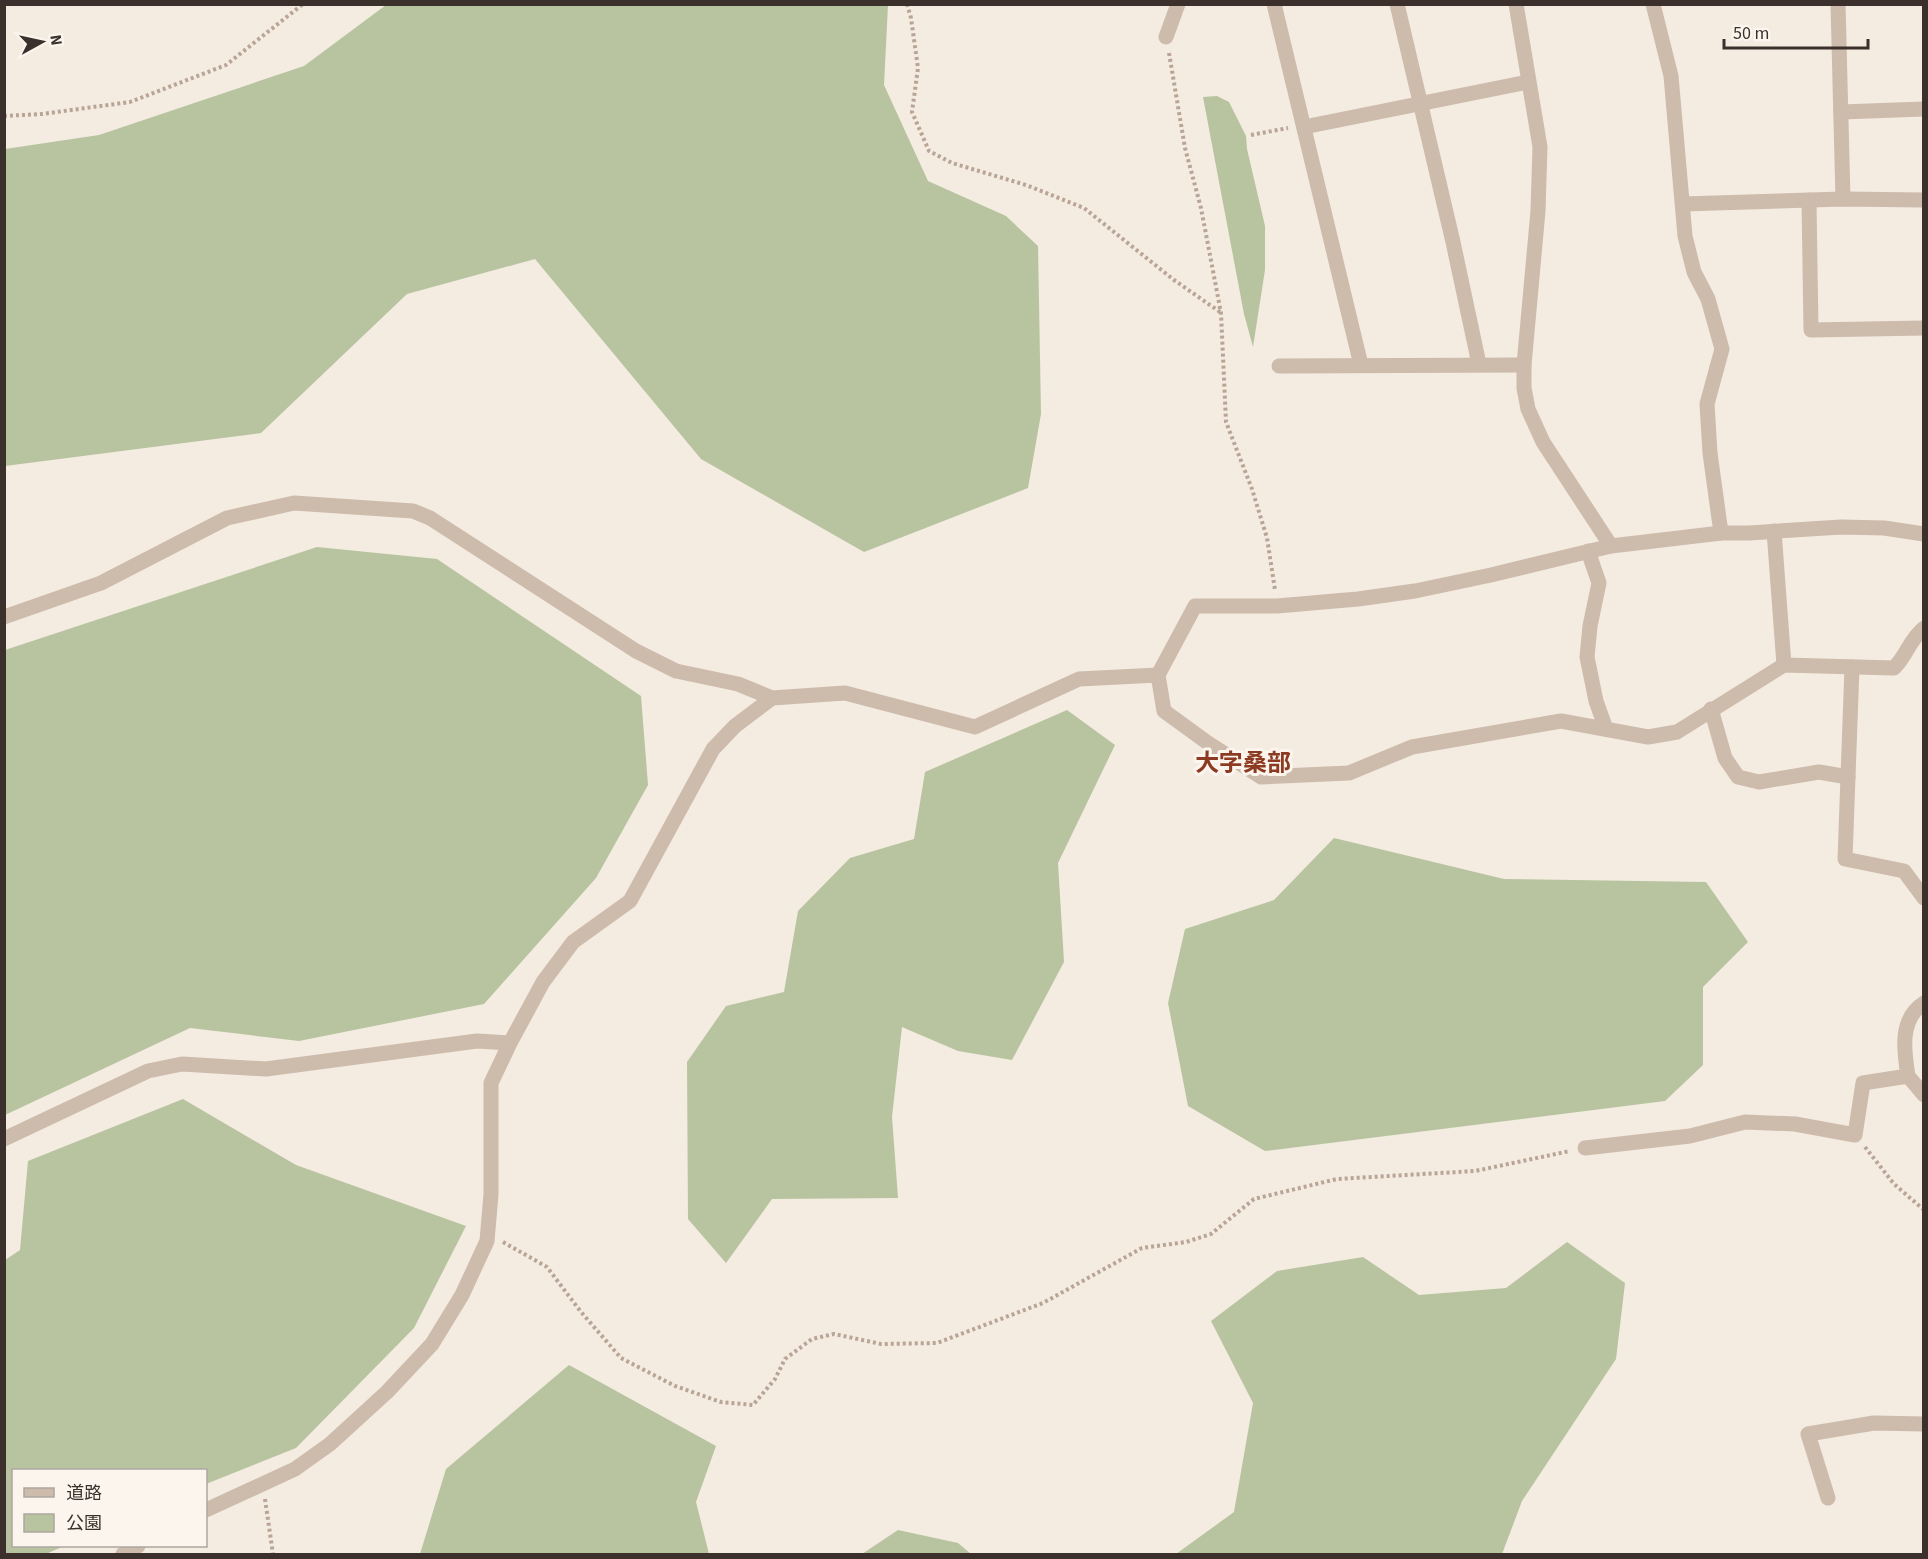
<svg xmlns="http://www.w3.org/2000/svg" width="1928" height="1559" font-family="'Source Sans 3','Noto Sans JP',sans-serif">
<rect width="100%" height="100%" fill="#f4ebe1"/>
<!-- green -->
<g fill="#b8c4a0">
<path d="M386,5h502l-4,80 44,96 78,35 32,30 3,168 -13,74 -164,64 -163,-93 -166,-200 -128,35 -146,139 -256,33v-317l94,-14 205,-69z"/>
<path d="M1217,96l12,6 17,34 1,13 18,77v44l-12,77 -9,-33 -41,-217z"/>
<path d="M317,547l120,12 204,137 7,89 -52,93 -112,126 -185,37 -109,-13 -185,87v-465z"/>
<path d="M1067,710l48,35 -57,118 6,99 -52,98 -54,-9 -56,-24 -10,90 6,81 -126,1 -46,64 -38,-44 -1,-157 39,-56 58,-14 14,-81 52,-53 64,-19 11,-67z"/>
<path d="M1334,838l170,41 202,3 42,60 -45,45v78l-38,36 -400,50 -77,-45 -20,-103 17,-74 89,-29z"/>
<path d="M183,1099l113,66 170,61 -52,102 -118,120 -90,36v-14h-192v76h50l-18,8h-41v-294l15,-10 8,-89z"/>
<path d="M1567,1242l58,41 -9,76 -94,142 -20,53h-326l58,-42 19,-109 -42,-82 66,-50 86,-14 56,38 87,-7z"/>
<path d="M569,1365l147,81 -20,56 13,52h-289l26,-85z"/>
<path d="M898,1530l60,13 13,11h-109z"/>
</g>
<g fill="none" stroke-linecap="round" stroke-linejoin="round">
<!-- path -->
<g stroke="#b9a596" stroke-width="4" stroke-dasharray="3 3" stroke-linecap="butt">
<path d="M907,4l4,14 7,50 -6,44 17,39 23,12 74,22 58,23 90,72 46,32"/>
<path d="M1169,53l16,95 16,60 20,105 5,109 26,67 15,49 8,52"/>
<path d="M4,116l38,-2 88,-12 96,-37 77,-61"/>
<path d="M1251,135l37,-7"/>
<path d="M1865,1147l29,37 30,26"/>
<path d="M503,1242l44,25 34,45 40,46 54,28 46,16 32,3 22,-26 10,-20 27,-20 22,-5 47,10 56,-1 106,-40 99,-55 44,-6 25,-8 43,-35 83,-20 138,-8 95,-20"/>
<path d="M265,1499l8,55"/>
</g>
<!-- minor -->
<g stroke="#cdbbac" stroke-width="15">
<path d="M1274,4l87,361"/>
<path d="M1397,4l56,238 26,122"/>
<path d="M1516,4l24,143 -2,64 -14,154v23l4,21 15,33 68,104"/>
<path d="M1653,4l18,72 14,160 9,36 14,27 14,50 -15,55 3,49 11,80"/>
<path d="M1838,4l5,195"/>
<path d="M1166,37l12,-33"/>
<path d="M1841,112l83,-3"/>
<path d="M1304,127l224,-45"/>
<path d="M1809,200l2,130 113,-2"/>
<path d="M1683,204l160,-5 81,1"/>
<path d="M1279,366l245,-1"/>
<path d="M1774,531l10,134"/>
<path d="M1924,534l-40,-6 -43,-1 -92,6h-28l-110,13 -120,29 -76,16 -57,8 -81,7h-82l-37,69 6,36 44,32 53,34 88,-4 63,-26 149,-26 87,16 29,-5 107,-67 110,3c14,-14 15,-28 30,-40"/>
<path d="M1588,551l11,32 -9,43 -3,31 9,44 10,28"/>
<path d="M4,617l97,-34 126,-65 67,-15 119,8 17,7 206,133 40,20 62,13 34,14 73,-5 130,34 104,-48 79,-4"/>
<path d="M1852,667l-7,192 59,12 20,27"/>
<path d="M1711,709l14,49 13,19 21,5 60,-10 29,5"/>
<path d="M1908,1076l16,19"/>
<path d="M4,1139l144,-68 34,-7 84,5 211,-28 33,2"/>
<path d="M1585,1148l105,-12 55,-14 50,2 60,11 8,-52 45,-7c-4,-25 -9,-57 16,-73"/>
<path d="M1828,1498l-20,-64 66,-11 50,1"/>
<path d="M206,1510l89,-41 35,-25 57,-52 45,-48 30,-49 25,-54 4,-47v-111l19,-40 33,-61 30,-40 57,-41 83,-152 22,-23 37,-28"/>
<path d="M123,1554l15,-8"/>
</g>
</g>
<g text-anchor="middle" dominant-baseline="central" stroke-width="6" stroke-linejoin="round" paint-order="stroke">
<!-- quarter labels -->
<g font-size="24" font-weight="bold" fill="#8c3b22" stroke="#fbf5ee">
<text x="1243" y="763">大字桑部</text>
</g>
</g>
<!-- border -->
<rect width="1928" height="1559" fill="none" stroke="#3b302b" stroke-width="12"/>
<!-- legend -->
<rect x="12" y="1469" width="195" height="78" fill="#fbf5ee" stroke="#aea6a0" stroke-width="1.5"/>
<rect x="24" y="1488" width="30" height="9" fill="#cdbbac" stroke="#aea6a0" stroke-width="1.5"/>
<text x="66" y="1499" font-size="18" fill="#3b302b">道路</text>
<rect x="24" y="1514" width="30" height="18" fill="#b8c4a0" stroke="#aea6a0" stroke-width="1.5"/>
<text x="66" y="1529" font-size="18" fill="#3b302b">公園</text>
<!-- north arrow -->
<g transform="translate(42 42) rotate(82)" stroke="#fbf5ee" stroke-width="4.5" paint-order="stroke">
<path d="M0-4.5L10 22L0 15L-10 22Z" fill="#3b302b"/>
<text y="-9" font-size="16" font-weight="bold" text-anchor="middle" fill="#3b302b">N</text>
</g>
<!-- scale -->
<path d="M1724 39v9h144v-9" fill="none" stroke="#3b302b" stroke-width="3"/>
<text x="1733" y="39" font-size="18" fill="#3b302b" stroke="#fbf5ee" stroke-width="4.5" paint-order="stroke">50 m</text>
</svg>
